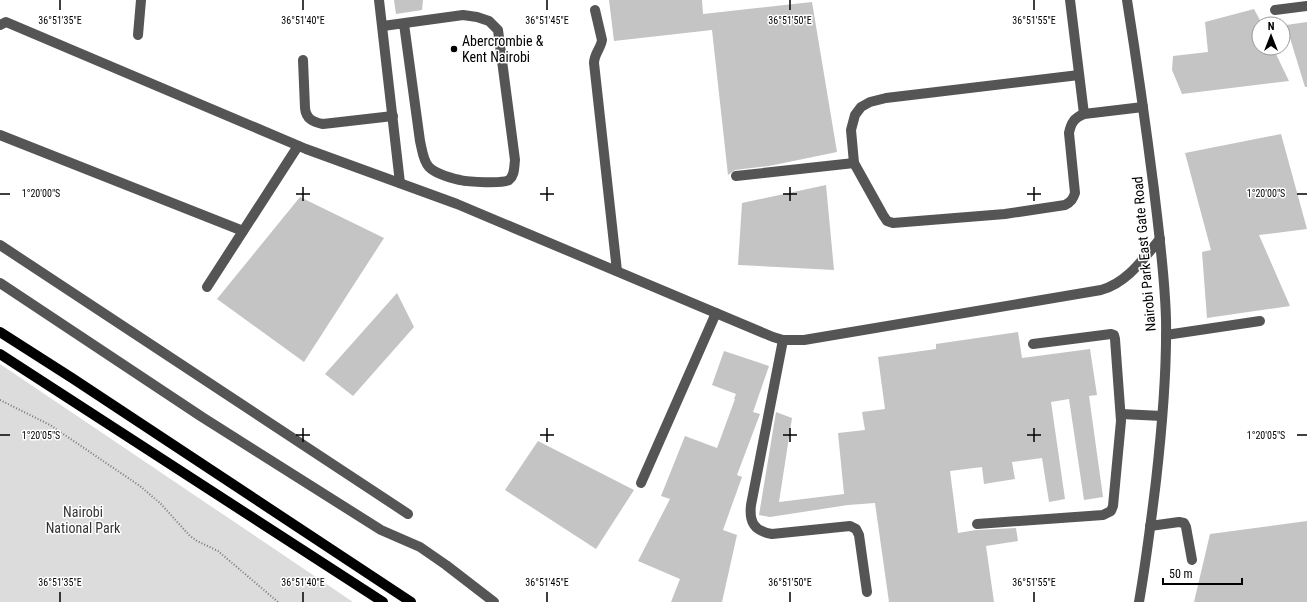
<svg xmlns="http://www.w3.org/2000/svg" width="1307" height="602" font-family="'Roboto Condensed',sans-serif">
<rect width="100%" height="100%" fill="#fff"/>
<!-- green -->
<path fill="#dcdcdc" d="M0,364l353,238h-353z"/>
<!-- building -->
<g fill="#c4c4c4">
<path d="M394,0h29l-1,10 -26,4z"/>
<path d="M609,0h93l1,14 109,-12 25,150 -68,14 -34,4 -7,5 -16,-145 -98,11z"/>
<path d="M1254,9l8,15h-3v24h14l16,33 -107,13 -10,-24 1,-14 35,-4 -3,-30z"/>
<path d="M1307,22v65h-2l-19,-62z"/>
<path d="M1281,134l26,95 -48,6 31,71 -83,12 -5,-66 9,-2 -26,-97z"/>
<path d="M826,185l8,85 -96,-5 4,-62z"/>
<path d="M300,197l84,41 -80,124 -87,-63z"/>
<path d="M397,293l17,34 -61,69 -28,-22z"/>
<path d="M1018,332l4,26 68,-9 7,46 -8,1 14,101 -19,3 -15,-101 -18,3 14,97 -16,3 -7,-44 -30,4 3,17 -31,5 -2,-17 -32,4 8,62 18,-3 40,-2 2,13 -32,5 8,56h-105l-14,-99 -27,2 -78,12 -11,-2 17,-103 16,6 -13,84 65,-8 -6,-61 27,-3 -3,-18 23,-3 -7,-52 58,-8v-5z"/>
<path d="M724,351l45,15 -16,46 7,2 -23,61 5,2 -19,53 14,5 -15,67h-51l9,-23 -42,-18 32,-62 -9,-3 24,-60 32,12 18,-49h-1l2,-5 -24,-9z"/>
<path d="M538,441l96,49 -38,59 -91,-59z"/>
<path d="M1307,521v81h-113l16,-68z"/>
</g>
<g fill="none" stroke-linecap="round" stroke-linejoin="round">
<!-- path -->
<path stroke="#777" stroke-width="2" stroke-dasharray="1 2" stroke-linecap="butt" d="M0,400l50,25 90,61 21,18 29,32 7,5 21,10 60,51"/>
<!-- minor -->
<g stroke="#555" stroke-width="10">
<path d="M379,0l21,183"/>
<path d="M1070,0l14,114"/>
<path d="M1127,0c10,63 19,127 27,190 5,43 11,87 12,130 1,54 -4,108 -10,161 -5,41 -10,81 -17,121"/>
<path d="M595,10l7,30c-1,8 -8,14 -8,23l23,208"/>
<path d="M1275,10l32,-4"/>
<path d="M0,25l6,-3 300,127 151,55 316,133 10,3h21l297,-50c26,-7 42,-31 59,-51"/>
<path d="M383,26l80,-11 14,2 12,4 9,9 17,130c-1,7 0,15 -6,20 -6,4 -41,2 -49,0 -9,-2 -24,-6 -31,-13 -6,-6 -7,-18 -9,-26l-16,-117"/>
<path d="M138,35l3,-35"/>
<path d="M303,60l2,48c1,11 8,14 18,16l70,-8"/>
<path d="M1079,75l-193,23 -16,4 -9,5 -6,8 -4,15 3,33 29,52 4,6 6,2 112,-9 60,-9c6,-3 8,-6 10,-12l-6,-60c2,-10 5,-15 15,-19l59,-7"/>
<path d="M0,135l243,96"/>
<path d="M736,176l118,-13"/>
<path d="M0,245l408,269"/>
<path d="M0,283l202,134 179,113 39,17 26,18 48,37"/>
<path d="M207,287l91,-141"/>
<path d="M1166,335l94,-14"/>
<path d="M783,340l-32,165c-2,17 3,26 21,29l78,-8 6,3 3,6 8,57"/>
<path d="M1121,414l41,2"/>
<path d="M641,483l75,-170"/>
<path d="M977,524l126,-9 8,-4 2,-5 8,-85 -6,-82 -1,-4 -3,-1 -78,10"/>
<path d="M1150,526l29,-4 5,1 2,4 6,33"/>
</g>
<!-- major -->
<g stroke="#000" stroke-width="10">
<path d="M0,332l72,46 339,224"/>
<path d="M0,354l383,248"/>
</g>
</g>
<!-- ticks -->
<path fill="none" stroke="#000" stroke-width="1.5" d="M60,0v10M303,0v10M547,0v10M790,0v10M1034,0v10M303,187v14M547,187v14M790,187v14M1034,187v14M0,194h10M296,194h14M540,194h14M783,194h14M1027,194h14M1297,194h10M303,428v14M547,428v14M790,428v14M1034,428v14M0,435h10M296,435h14M540,435h14M783,435h14M1027,435h14M1297,435h10M60,592v10M303,592v10M547,592v10M790,592v10M1034,592v10"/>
<!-- markers -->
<circle fill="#000" stroke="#fff" stroke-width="1.5" cx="454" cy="49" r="4"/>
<g text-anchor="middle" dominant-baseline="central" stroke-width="3" stroke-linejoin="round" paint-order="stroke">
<!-- poi labels -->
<g font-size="14" fill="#000" stroke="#fff" text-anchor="start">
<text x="462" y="41">Abercrombie &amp;<tspan x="462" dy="16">Kent Nairobi</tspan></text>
</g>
<!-- street labels -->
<g font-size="14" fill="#000" stroke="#fff">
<text transform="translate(1144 254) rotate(-95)">Nairobi Park East Gate Road</text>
</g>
<!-- park labels -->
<g font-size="14" fill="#333" stroke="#fff">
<text x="83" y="512">Nairobi<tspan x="83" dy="16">National Park</tspan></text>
</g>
</g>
<g font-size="10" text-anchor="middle" fill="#000" stroke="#fff" stroke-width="3" stroke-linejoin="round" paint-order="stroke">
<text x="60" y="24">36°51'35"E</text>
<text x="303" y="24">36°51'40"E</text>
<text x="547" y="24">36°51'45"E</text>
<text x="790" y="24">36°51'50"E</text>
<text x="1034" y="24">36°51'55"E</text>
<text x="41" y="197">1°20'00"S</text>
<text x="1266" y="197">1°20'00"S</text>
<text x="41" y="439">1°20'05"S</text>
<text x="1266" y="439">1°20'05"S</text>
<text x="60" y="586">36°51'35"E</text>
<text x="303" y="586">36°51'40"E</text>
<text x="547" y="586">36°51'45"E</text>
<text x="790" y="586">36°51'50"E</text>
<text x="1034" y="586">36°51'55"E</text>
</g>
<!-- north arrow -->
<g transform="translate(1271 36)"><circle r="19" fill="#ffffff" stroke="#999999"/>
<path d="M0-3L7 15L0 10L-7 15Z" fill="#000000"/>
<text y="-6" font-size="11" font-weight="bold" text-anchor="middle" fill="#000000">N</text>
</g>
<!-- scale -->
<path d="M1163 578v6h79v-6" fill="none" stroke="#000000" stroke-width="2"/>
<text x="1169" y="578" font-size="12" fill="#000000" stroke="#ffffff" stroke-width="3" paint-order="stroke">50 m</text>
</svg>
